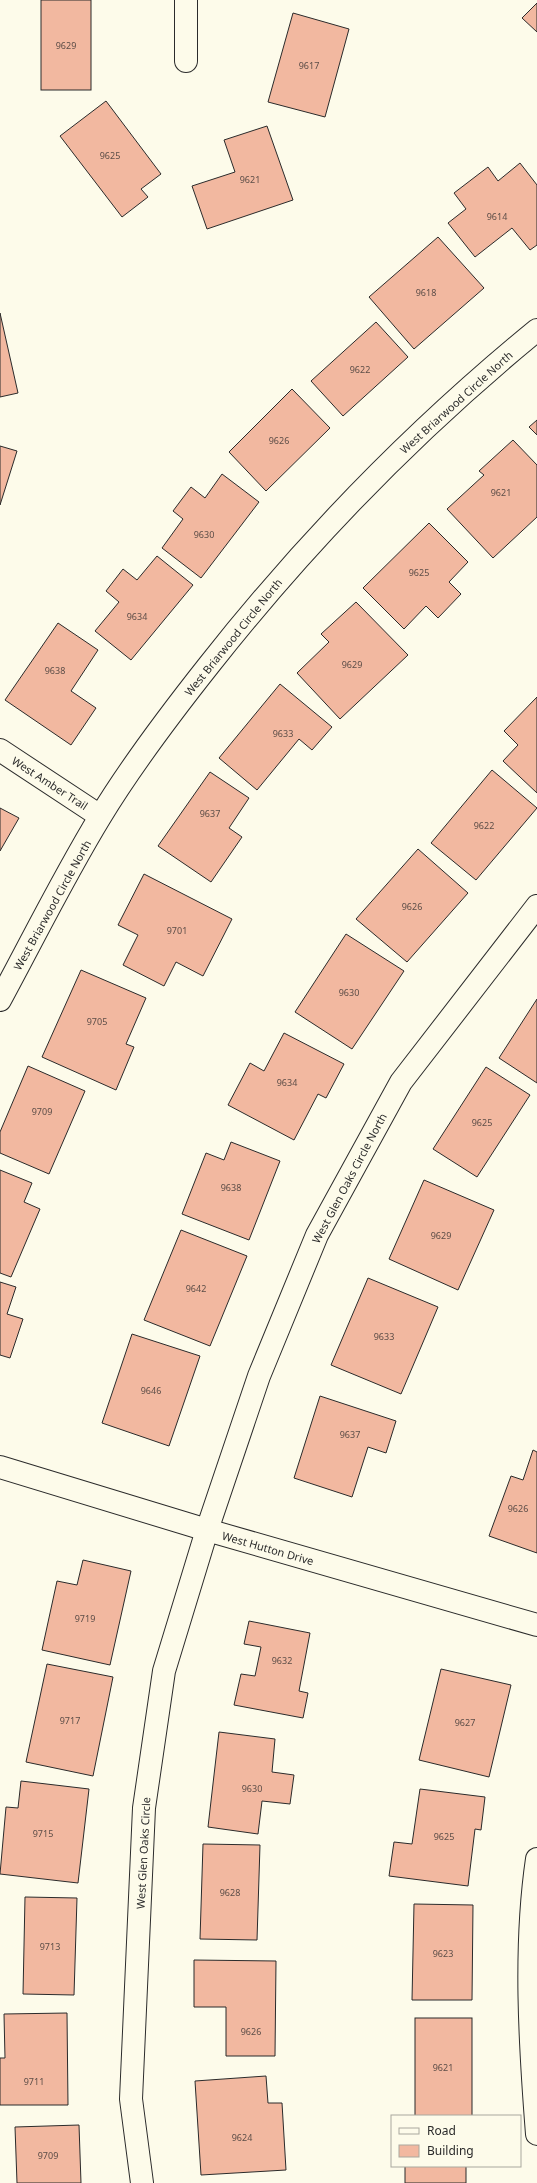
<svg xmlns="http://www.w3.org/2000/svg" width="537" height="2183" font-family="'Noto Sans',sans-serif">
<rect width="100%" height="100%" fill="#fdfbea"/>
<!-- building -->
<g fill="#f2b8a0" stroke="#2b2b2b">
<rect x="41" y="0" width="50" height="90"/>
<path d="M537,3v29l-15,-14z"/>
<path d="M293,13l56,16 -24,88 -57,-15z"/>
<path d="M106,101l55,73 -20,15 7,8 -26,20 -62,-81z"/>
<path d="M267,126l26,74 -86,29 -15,-43 43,-14 -11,-32z"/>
<path d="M520,163l17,22v60l-7,5 -18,-22 -37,29 -27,-34 18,-14 -12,-16 34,-26 10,14z"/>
<path d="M438,237l46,51 -70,61 -45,-52z"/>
<path d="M0,313l18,80 -18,4z"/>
<path d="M376,322l32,35 -65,59 -32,-35z"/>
<path d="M292,389l38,39 -64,63 -37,-39z"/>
<path d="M537,420v15l-8,-8z"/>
<path d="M513,440l24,25v52l-44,41 -46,-49 37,-34 -5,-4z"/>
<path d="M0,446l17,5 -17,54z"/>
<path d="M222,474l37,28 -58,76 -39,-30 21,-29 -10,-8 18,-24 14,11z"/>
<path d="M429,523l39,39 -19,20 12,12 -23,24 -12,-12 -22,23 -41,-41z"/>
<path d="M157,556l36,29 -62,75 -36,-29 24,-29 -13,-11 17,-22 14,11z"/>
<path d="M356,602l52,53 -68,64 -43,-46 32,-31 -8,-8z"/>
<path d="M58,623l40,27 -27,41 25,17 -25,37 -66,-45z"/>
<path d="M280,684l52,43 -20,23 -13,-11 -42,51 -38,-32z"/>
<path d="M537,697v96l-34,-32 15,-16 -14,-14z"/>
<path d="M492,770l45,38 -61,72 -45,-37z"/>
<path d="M210,772l39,26 -20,30 13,9 -31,45 -53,-36z"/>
<path d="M0,808l19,10 -19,33z"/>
<path d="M418,849l50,44 -61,69 -51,-43z"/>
<path d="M144,874l88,45 -29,57 -27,-14 -12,24 -41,-21 15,-30 -20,-10z"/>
<path d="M346,934l58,37 -52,78 -57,-37z"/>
<path d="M81,970l65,28 -20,46 8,3 -18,43 -74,-33z"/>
<path d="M537,999v84l-38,-25z"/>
<path d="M284,1033l60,31 -18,34 -8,-4 -24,46 -66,-35 22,-42 14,8z"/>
<path d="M28,1066l57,25 -36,83 -49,-21v-21z"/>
<path d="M486,1067l44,28 -53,82 -44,-28z"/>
<path d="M231,1142l49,19 -31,79 -67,-26 24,-61 18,7z"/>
<path d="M0,1170l32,13 -8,19 16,7 -29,68 -11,-4z"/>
<path d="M424,1180l70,30 -36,80 -69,-31z"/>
<path d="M181,1230l66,26 -37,90 -66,-26z"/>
<path d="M368,1278l70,29 -37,87 -70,-29z"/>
<path d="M0,1282l16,5 -9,27 16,5 -13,39 -10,-3z"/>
<path d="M132,1334l68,22 -31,90 -67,-23z"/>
<path d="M320,1396l76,25 -10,32 -18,-6 -16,50 -58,-19z"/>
<path d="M533,1450l4,2v101l-48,-17 22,-60 12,4z"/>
<path d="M83,1560l48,11 -21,94 -68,-15 15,-69 20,4z"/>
<path d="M249,1621l61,12 -11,58 9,2 -5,25 -69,-13 7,-31 14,2 6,-29 -17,-3z"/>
<path d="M47,1664l66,13 -20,99 -67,-14z"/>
<path d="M441,1669l70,16 -22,92 -70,-17z"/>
<path d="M219,1732l56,7 -3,33 22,3 -4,29 -28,-3 -4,33 -50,-7z"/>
<path d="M21,1781l68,8 -11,94 -78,-9 6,-67 12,1z"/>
<path d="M420,1789l65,8 -4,33 -6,-1 -7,57 -79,-10 5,-34 18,2z"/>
<path d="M203,1844l57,1 -3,95 -57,-1z"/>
<path d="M25,1897l52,1 -3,97 -51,-1z"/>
<path d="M414,1904l59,1 -1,95h-60z"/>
<path d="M194,1960l82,1 -1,95h-49v-49h-32z"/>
<path d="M67,2013l1,92h-68v-47h5l-1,-44z"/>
<rect x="415" y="2018" width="57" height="98"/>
<path d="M266,2076l2,27h14l4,67 -85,5 -6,-94z"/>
<path d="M79,2125l2,58h-64l-2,-56z"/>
<rect x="405" y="2166" width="61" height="17"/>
</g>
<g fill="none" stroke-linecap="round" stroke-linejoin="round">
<!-- minor casing -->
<g stroke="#2b2b2b" stroke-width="24">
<g id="minor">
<path d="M186,0v61"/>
<path d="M0,750l100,66"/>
<path d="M0,1000c33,-61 64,-124 100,-183 32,-53 71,-104 109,-152 97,-123 207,-236 328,-335"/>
<path d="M0,1467l207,63 330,95"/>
<path d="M537,1859c-13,88 -7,186 0,275"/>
<path d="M142,2183l-11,-84 13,-291 20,-137 43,-141 52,-154 58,-141 84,-153 136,-176"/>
</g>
</g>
<!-- minor -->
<use href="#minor" stroke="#fdfbea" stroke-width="22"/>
</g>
<g text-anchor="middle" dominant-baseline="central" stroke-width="3" stroke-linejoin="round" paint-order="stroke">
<!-- number labels -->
<g font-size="9" fill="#5d4e48">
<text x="66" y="45">9629</text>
<text x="309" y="65">9617</text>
<text x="110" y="155">9625</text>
<text x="250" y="179">9621</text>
<text x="497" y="216">9614</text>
<text x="426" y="292">9618</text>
<text x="360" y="369">9622</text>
<text x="279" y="440">9626</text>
<text x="501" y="492">9621</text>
<text x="204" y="534">9630</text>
<text x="419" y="572">9625</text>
<text x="137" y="616">9634</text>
<text x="352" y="664">9629</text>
<text x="55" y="670">9638</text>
<text x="283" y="733">9633</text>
<text x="210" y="813">9637</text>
<text x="484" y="825">9622</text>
<text x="412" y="906">9626</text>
<text x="177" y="930">9701</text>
<text x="349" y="992">9630</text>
<text x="97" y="1021">9705</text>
<text x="287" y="1082">9634</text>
<text x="42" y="1111">9709</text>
<text x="482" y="1122">9625</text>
<text x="231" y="1187">9638</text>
<text x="441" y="1235">9629</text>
<text x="196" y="1288">9642</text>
<text x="384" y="1336">9633</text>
<text x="151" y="1390">9646</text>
<text x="350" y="1434">9637</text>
<text x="518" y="1508">9626</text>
<text x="85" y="1618">9719</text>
<text x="282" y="1660">9632</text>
<text x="70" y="1720">9717</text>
<text x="465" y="1722">9627</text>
<text x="252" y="1788">9630</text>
<text x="43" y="1833">9715</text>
<text x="444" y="1836">9625</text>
<text x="230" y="1892">9628</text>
<text x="50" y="1946">9713</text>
<text x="443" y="1953">9623</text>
<text x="251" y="2031">9626</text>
<text x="443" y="2067">9621</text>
<text x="34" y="2081">9711</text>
<text x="242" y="2137">9624</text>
<text x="48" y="2155">9709</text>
</g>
<!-- street labels -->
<g font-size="11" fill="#2b2b2b" stroke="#fdfbea">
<text transform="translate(456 402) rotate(-42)">West Briarwood Circle North</text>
<text transform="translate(233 637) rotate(-51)">West Briarwood Circle North</text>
<text transform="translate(50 783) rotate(33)">West Amber Trail</text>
<text transform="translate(52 905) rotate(-61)">West Briarwood Circle North</text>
<text transform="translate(349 1178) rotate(-62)">West Glen Oaks Circle North</text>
<text transform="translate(268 1548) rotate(16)">West Hutton Drive</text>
<text transform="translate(143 1853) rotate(-87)">West Glen Oaks Circle</text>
</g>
</g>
<!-- legend -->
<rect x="391" y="2115" width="130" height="52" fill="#fdfbea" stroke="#a9a89e"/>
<rect x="399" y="2128" width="20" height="6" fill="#fdfbea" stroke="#a9a89e"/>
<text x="427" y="2135" font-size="12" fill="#2b2b2b">Road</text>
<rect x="399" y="2145" width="20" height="12" fill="#f2b8a0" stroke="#a9a89e"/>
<text x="427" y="2155" font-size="12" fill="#2b2b2b">Building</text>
</svg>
